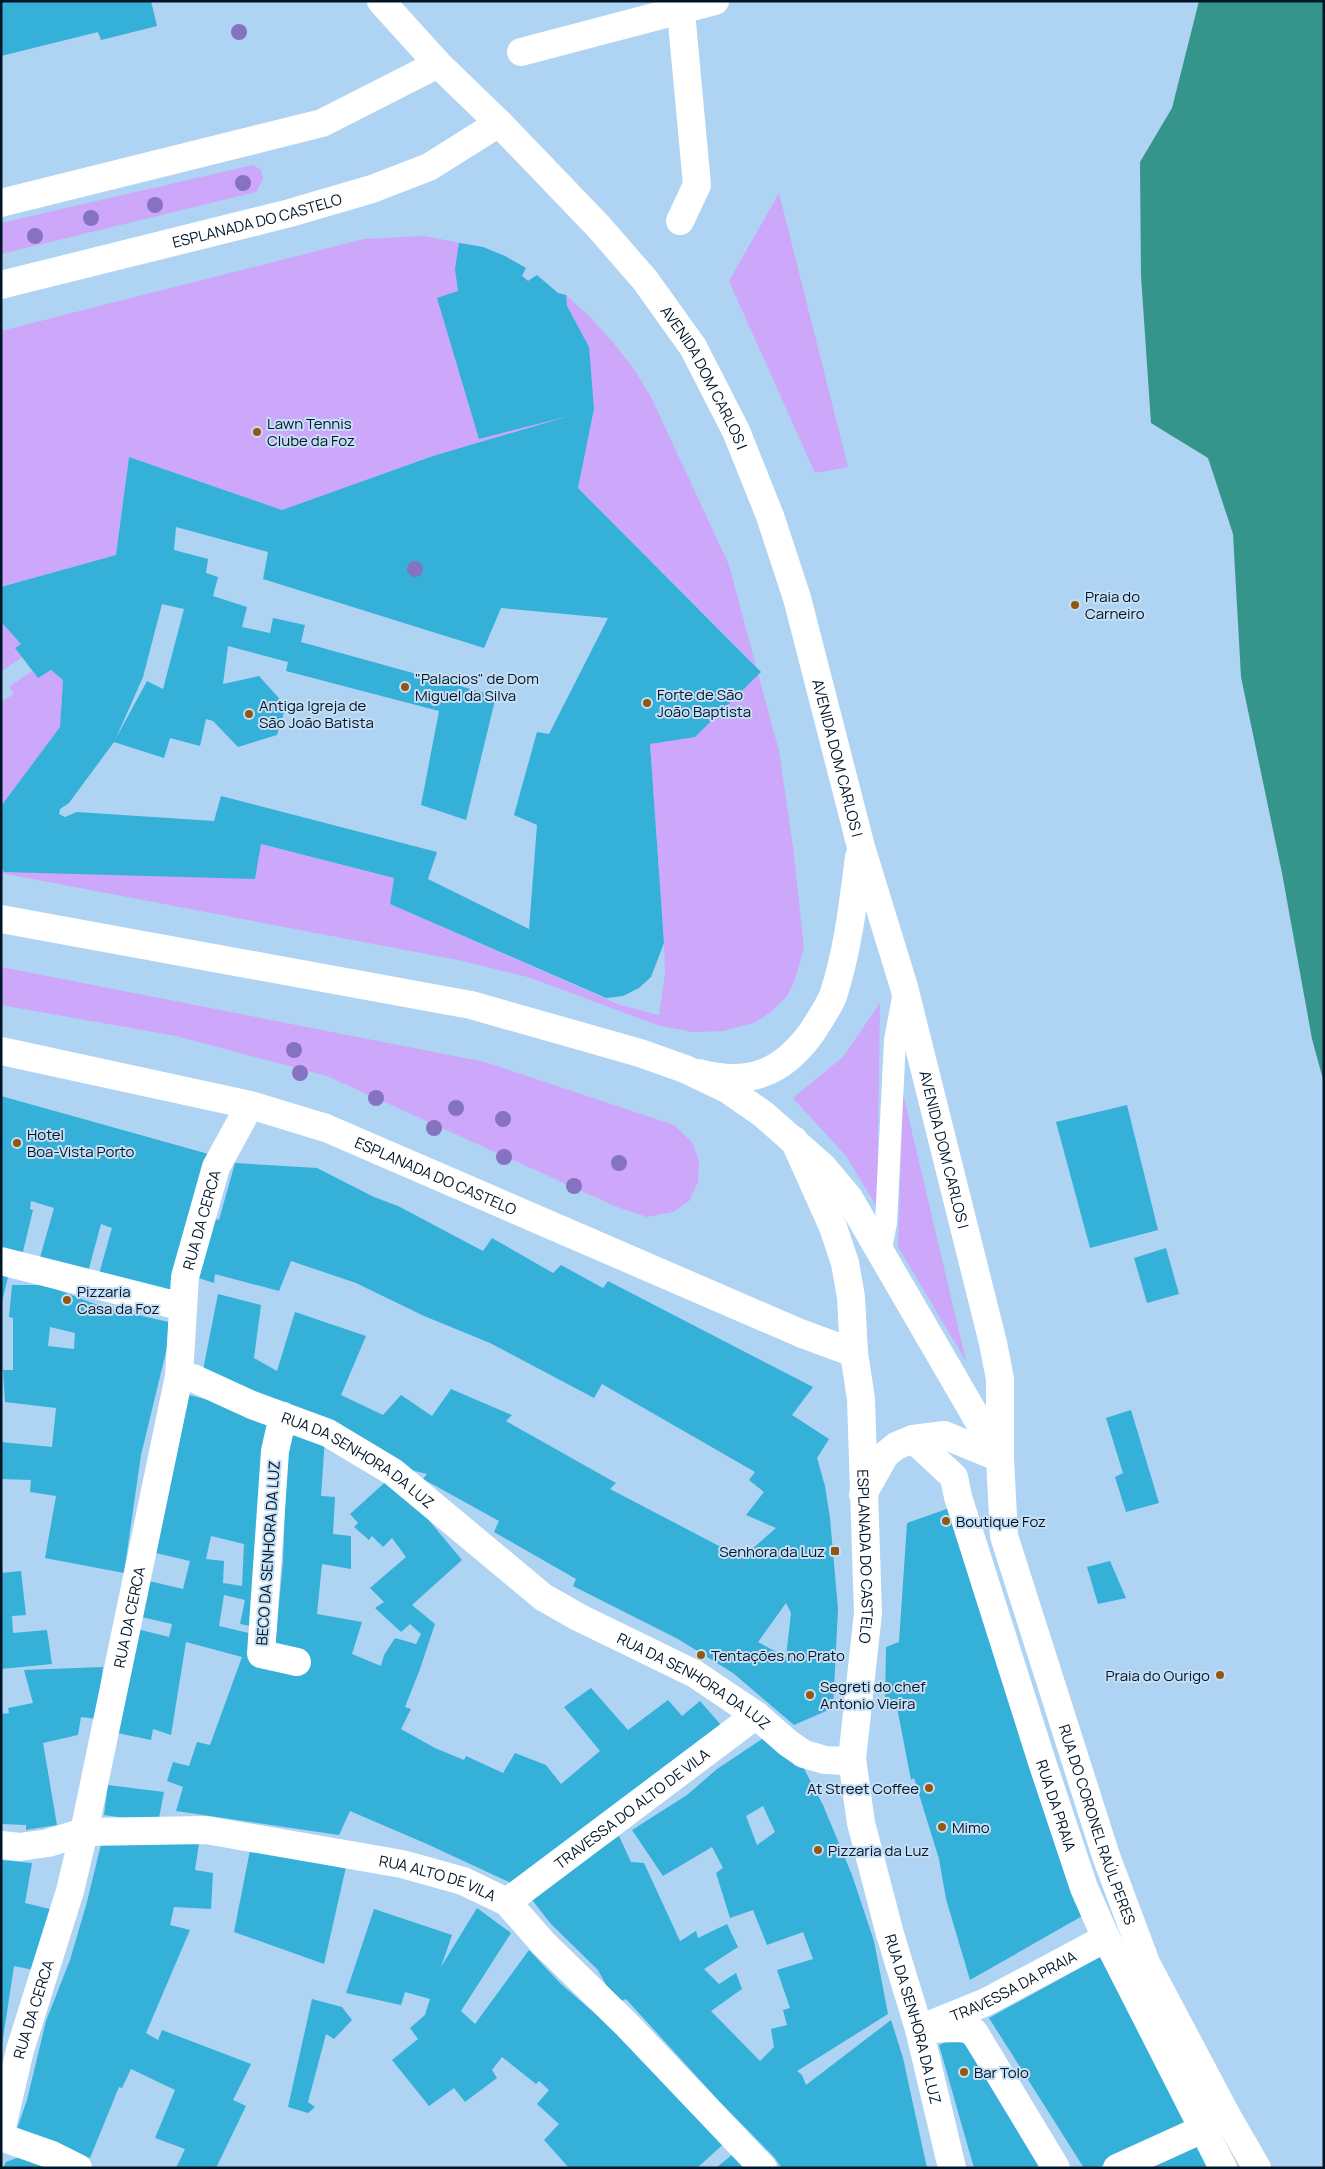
<svg xmlns="http://www.w3.org/2000/svg" width="1325" height="2169" font-family="Manrope,sans-serif">
<rect width="100%" height="100%" fill="#aed3f3"/>
<!-- green -->
<g fill="#cda7fa">
<path d="M253,165l8,5 2,9 -7,13 -255,62v-31z"/>
<path d="M779,193l69,274 -33,6 -86,-192z"/>
<path d="M423,236l60,11 22,9 17,20 45,30 -1,-11 22,20 22,24 22,27 19,31 78,168 27,101 -178,-178 16,-79 -161,47 -151,54 -153,-53 -13,98 -115,32v-256l363,-92z"/>
<path d="M1,622l20,22 -5,4 6,9 -21,15z"/>
<path d="M51,670l12,10 -3,47 -59,79v-104l13,-8 -5,-7 23,-16 6,7z"/>
<path d="M758,674l21,77 14,96 11,101 -10,34 -7,14 -15,15 -16,11 -18,5 -15,4 -30,1 -33,-6 -132,-49 -70,-17 -457,-87v-8l254,14 6,-35 133,34 -4,26 230,101 39,10 6,-41 -1,-31 -14,-199z"/>
<path d="M1,967l484,95 189,63 18,17 7,20 -1,20 -9,19 -16,11 -26,5 -30,-10 -290,-131 -151,-40 -175,-31z"/>
<path d="M880,1003l-3,204 -31,-51 -53,-58 50,-41z"/>
<path d="M903,1094l63,267 -68,-114z"/>
</g>
<!-- water -->
<path fill="#36958a" d="M1199,1h125v1082l-12,-44 -30,-166 -41,-196 -8,-143 -25,-76 -57,-35 -10,-147 -1,-114 32,-54z"/>
<!-- building -->
<g fill="#35b0d9" fill-rule="evenodd">
<path d="M1,1h150l6,25 -56,14 -3,-8 -97,24z"/>
<path d="M459,243l24,4 22,9 21,12 -4,8 6,5 9,-6 21,18 8,2 1,11 22,41 5,62 -16,79 183,184 -66,65 -45,7 14,199 -13,34 -12,11 -16,8 -17,2 -216,-94 4,-26 -133,-34 -6,35 -251,-7 -3,-7v-59l59,-79 3,-47 -12,-10 -13,8 -23,-30 6,-4 -20,-22v-35l115,-32 13,-98 153,53 151,-54 136,-40 -90,23 -42,-141 21,-7 -3,-22zM176,527l92,25 -5,27 221,69 17,-40 107,10 -59,116 -12,-2 -23,83 23,10 -8,104 -101,-50 9,-27 -216,-56 -7,25 -137,-9 -12,5 -6,-3 1,-5 9,-6 45,-61 50,16 6,-20 30,8 6,-27 7,2 25,26 39,-12 9,-29 -27,-30 -36,8 5,-38 60,16 -2,9 153,40 -18,94 45,15 30,-124 -195,-54 4,-17 -32,-7 -3,15 -28,-6 5,-20 -34,-11 5,-19 -12,-4 2,-14 -34,-9zM162,604l22,5 -21,80 -16,-8 -31,57 27,-61z"/>
<path d="M1,1096l211,59 -39,137 -74,-18 13,-46 -11,-4 -13,48 -49,-11 15,-53 -23,-7 -1,8 3,1 -11,46 -21,-5z"/>
<path d="M1127,1105l31,125 -68,18 -34,-126z"/>
<path d="M235,1163l82,5 57,29 24,9 85,45 9,-13 61,35 8,-8 42,23 5,-7 205,106 -21,28 37,24 -12,19 8,28 5,32 8,91 -5,99 -39,17 -61,-52 -55,-34 -105,-53 3,-7 -82,-47 5,-11 -76,-42 4,-5 -33,-8 -192,-91 16,-81 43,11 -7,53 23,13 18,-59 71,24 -25,59 42,20 18,-20 31,21 19,-27 61,26 -6,6 110,62 -6,6 132,69 34,-30 -30,-13 18,-23 -15,-12 6,-8 -153,-88 -8,14 -104,-55 -66,-27 -68,-33 -65,-22 -12,30 -64,-17 -1,9 -22,-7 16,-59 11,3zM786,1603l5,10 -5,44 -28,-15z"/>
<path d="M1166,1248l13,46 -32,9 -13,-45z"/>
<path d="M1,1275l7,2 -6,25h-1z"/>
<path d="M12,1285h33l58,22 70,16 -32,132 -17,118 -79,-15 11,-62 -26,-4 1,-12 -30,-1v-37l51,5 4,-39 -51,-6 -2,-32h10v-52l-4,-1zM50,1327l25,6 -1,16 -26,-3z"/>
<path d="M189,1395l81,21 -15,211 -15,-3 5,-24 -21,-5 -5,31 34,8 22,12 8,-85 5,-128 37,5 -4,58 14,1 -2,37 18,2v33l-29,-5 -5,50 45,8 -10,32 29,12 3,-11 11,-17 21,6 5,-10 -11,-10 -9,8 -26,-24 9,-6 -14,-14 36,-31 -14,-19 -9,9 -11,-11 -3,4 -15,-13 4,-4 -8,-9 42,-38 70,84 -50,45 23,19 -15,45 -15,38 6,2 -10,20 34,19 29,12 2,-4 37,17 12,-20 31,12 15,19 39,-33 -36,-44 27,-19 37,42 40,-30 14,16 18,-15 21,24 -208,159 -86,-40 -77,-33 -11,24 -163,-24 7,-24 -16,-6 6,-19 16,4 8,-24 13,3 32,-88 -56,-15 -15,93 -18,-6 -2,11 -34,-7 20,-104 32,8 3,-13 -35,-8 8,-36 38,9 7,-28 -43,-10 18,-92 10,3zM211,1536l33,8 -2,42 -19,-3 1,-22 -18,-2z"/>
<path d="M1131,1410l28,93 -33,9 -11,-35 8,-4 -17,-55z"/>
<path d="M958,1505l126,410 -114,65 -24,-81 -7,-40 -25,-81 -3,2 -15,-78 -11,2 1,-57 13,-5 8,-119z"/>
<path d="M1110,1561l16,37 -28,6 -11,-37z"/>
<path d="M21,1571l5,44 -14,1 1,17 34,-3 5,34 -51,5v-96z"/>
<path d="M103,1667l-6,52 -16,-2 -3,18 -35,8 14,82 -31,5v-5l-25,-1v-110l8,-1 -1,-5 25,-5 -9,-33z"/>
<path d="M768,1735l16,12 11,19 5,-5 23,44 29,70 22,66 14,73 -91,57 5,4 4,10 85,-65 12,38 24,110h-145l-8,-11 -55,-56 -93,-102 -10,4 -18,-33 -47,-46 -22,-28 90,-60 12,26 13,1 36,78 16,-10 2,7 29,-14 11,23 -34,22 15,15 17,-11 6,16 -31,22 49,50 14,-14 -3,-18 16,-4 -4,-15 7,-2 -13,-38 36,-11 -10,-27 -36,13 -14,-35 -23,8 -14,-45 7,-5 -11,-21 -49,29 -31,-46 55,-35 30,-26zM763,1806l12,26 -18,13 -11,-29z"/>
<path d="M108,1785l56,7 -6,31 -54,-8z"/>
<path d="M103,1836l97,1 -5,33 18,3 -2,36 -37,-2 -4,18 20,5 -44,103 12,7 4,-10 89,34 -18,36 13,6 -30,62h-40l9,-19 -30,-11 20,-48 -44,-21 -9,19 -3,-1 -29,71 -74,-26 11,-32 19,-79 24,-61 17,-58z"/>
<path d="M251,1845l95,22 -22,97 -90,-32z"/>
<path d="M1,1860l31,3 -7,40 29,7 -15,61 -25,-5 -12,79z"/>
<path d="M477,1908l34,25 -50,78 14,13 54,-74 32,34 37,32 131,123 -32,29h-128l-25,-28 15,-16 -22,-20 12,-14 -10,-9 -3,3 -34,-27 -10,13 5,8 -32,24 -11,-14 -25,18 -37,-46 26,-21 -8,-11 15,-13 5,-16 -25,-7 -4,13 -55,-12 28,-84 78,26 -11,32z"/>
<path d="M1100,1957l34,66 58,101 -95,44h-13l-95,-150z"/>
<path d="M312,1999l30,8 10,13 -18,19 -8,-5 -18,68 7,5 -7,6 -20,-6z"/>
<path d="M959,2036l45,66 37,62 -7,4h-60l-35,-123z"/>
<path d="M1203,2138l15,30h-76z"/>
<path d="M739,2149l14,19h-37z"/>
<path d="M25,2155l33,13h-55l3,-6z"/>
</g>
<g fill="none" stroke-linecap="round" stroke-linejoin="round">
<!-- service -->
<path stroke="#fff" stroke-width="22" d="M880,1254l6,-31 9,-183 9,-48"/>
<!-- pedestrian -->
<g stroke="#fff" stroke-width="28">
<path d="M680,1l17,184 -17,36"/>
<path d="M521,52l194,-51"/>
<path id="s1" d="M913,1439l41,38 4,20 84,265 42,126 22,50 117,230"/>
<path d="M1117,2168l88,-40"/>
</g>
<!-- minor -->
<g stroke="#fff" stroke-width="28">
<path id="s2" d="M381,1l57,63 61,59 99,103 47,54 48,67 43,84 34,85 27,82 64,249 43,140 89,356 7,36v79"/>
<path d="M1,203l321,-80 116,-59"/>
<path id="s3" d="M1,285l289,-72 82,-24 57,-22 70,-44"/>
<path id="s4" d="M1,1051l249,54 76,23 474,205 54,20"/>
<path d="M699,1073c49,13 83,1 113,-41 7,-11 16,-24 21,-36 15,-46 20,-92 26,-139"/>
<path d="M1,1261l182,46"/>
<path id="s5" d="M179,1376l14,2 59,27 76,28 65,39 150,125 35,20 117,57 61,41 32,28 16,11 21,6 22,1 5,-2"/>
<path d="M283,1416l-8,35 -14,203 36,8"/>
<path id="s6" d="M1,1845l19,2 28,-4 36,-11 122,-2 196,34 61,17 44,21 36,41 85,83 135,142"/>
<path id="s7" d="M507,1902l249,-187"/>
<path id="s8" d="M932,2024l54,-22 120,-64"/>
<path d="M919,2029l44,-1 11,4 82,136"/>
<path id="s9" d="M1,2131l19,-81 50,-159 14,-59 95,-456 6,-99 31,-110 34,-62"/>
<path d="M1,2137l51,18 26,13"/>
</g>
<!-- tertiary -->
<path stroke="#fff" stroke-width="28" id="s10" d="M794,1140l39,87 12,36 6,34 3,56 7,46 7,214 -16,146 9,64 29,111 29,95 33,139"/>
<!-- primary -->
<g stroke="#fff" stroke-width="28">
<path id="s11" d="M1,919l470,86 169,48 45,16 42,20 36,25 60,53 26,31 151,260 4,78 102,320 40,107 81,153 30,52"/>
<path d="M863,1494l22,-39 11,-9 17,-7 31,-4 56,23"/>
</g>
</g>
<!-- trees -->
<g fill="#8572c1">
<circle cx="239" cy="32" r="8"/>
<circle cx="243" cy="183" r="8"/>
<circle cx="155" cy="205" r="8"/>
<circle cx="91" cy="218" r="8"/>
<circle cx="35" cy="236" r="8"/>
<circle cx="415" cy="569" r="8"/>
<circle cx="294" cy="1050" r="8"/>
<circle cx="300" cy="1073" r="8"/>
<circle cx="376" cy="1098" r="8"/>
<circle cx="456" cy="1108" r="8"/>
<circle cx="503" cy="1119" r="8"/>
<circle cx="434" cy="1128" r="8"/>
<circle cx="504" cy="1157" r="8"/>
<circle cx="619" cy="1163" r="8"/>
<circle cx="574" cy="1186" r="8"/>
</g>
<!-- markers -->
<g fill="#915812" stroke="#c6dff4" stroke-width="2">
<circle cx="257" cy="432" r="5"/>
<circle cx="1075" cy="605" r="5"/>
<circle cx="405" cy="687" r="5"/>
<circle cx="647" cy="703" r="5"/>
<circle cx="249" cy="714" r="5"/>
<circle cx="17" cy="1143" r="5"/>
<circle cx="67" cy="1300" r="5"/>
<circle cx="946" cy="1521" r="5"/>
<rect x="830" y="1546" width="10" height="10" rx="2.5"/>
<circle cx="701" cy="1655" r="5"/>
<circle cx="1220" cy="1675" r="5"/>
<circle cx="810" cy="1695" r="5"/>
<circle cx="929" cy="1788" r="5"/>
<circle cx="942" cy="1827" r="5"/>
<circle cx="818" cy="1850" r="5"/>
<circle cx="964" cy="2072" r="5"/>
</g>
<g text-anchor="middle" dominant-baseline="central" stroke-width="4" stroke-linejoin="round" paint-order="stroke">
<!-- street labels -->
<g font-size="15" fill="#001528" stroke="#c6dff4">
<text stroke="none"><textPath href="#s3" startOffset="264">ESPLANADA DO CASTELO</textPath></text>
<text stroke="none"><textPath href="#s2" startOffset="499">AVENIDA DOM CARLOS I</textPath></text>
<text stroke="none"><textPath href="#s2" startOffset="904">AVENIDA DOM CARLOS I</textPath></text>
<text stroke="none"><textPath href="#s2" startOffset="1310">AVENIDA DOM CARLOS I</textPath></text>
<text stroke="none"><textPath href="#s4" startOffset="454">ESPLANADA DO CASTELO</textPath></text>
<text stroke="none"><textPath href="#s9" startOffset="935">RUA DA CERCA</textPath></text>
<text stroke="none"><textPath href="#s5" startOffset="199">RUA DA SENHORA DA LUZ</textPath></text>
<text transform="translate(268 1553) rotate(-86)">BECO DA SENHORA DA LUZ</text>
<text stroke="none"><textPath href="#s10" startOffset="428">ESPLANADA DO CASTELO</textPath></text>
<text stroke="none"><textPath href="#s9" startOffset="530">RUA DA CERCA</textPath></text>
<text stroke="none"><textPath href="#s5" startOffset="604">RUA DA SENHORA DA LUZ</textPath></text>
<text stroke="none"><textPath href="#s1" startOffset="400">RUA DA PRAIA</textPath></text>
<text stroke="none"><textPath href="#s7" startOffset="156">TRAVESSA DO ALTO DE VILA</textPath></text>
<text stroke="none"><textPath href="#s11" startOffset="1594">RUA DO CORONEL RAÚL PERES</textPath></text>
<text stroke="none"><textPath href="#s6" startOffset="444">RUA ALTO DE VILA</textPath></text>
<text stroke="none"><textPath href="#s8" startOffset="90">TRAVESSA DA PRAIA</textPath></text>
<text stroke="none"><textPath href="#s9" startOffset="126">RUA DA CERCA</textPath></text>
<text stroke="none"><textPath href="#s10" startOffset="899">RUA DA SENHORA DA LUZ</textPath></text>
</g>
<!-- poi labels -->
<g font-size="15" fill="#001528" stroke="#c6dff4" text-anchor="start">
<text x="267" y="423">Lawn Tennis<tspan x="267" dy="17">Clube da Foz</tspan></text>
<text x="1085" y="596">Praia do<tspan x="1085" dy="17">Carneiro</tspan></text>
<text x="415" y="678">"Palacios" de Dom<tspan x="415" dy="17">Miguel da Silva</tspan></text>
<text x="657" y="694">Forte de São<tspan x="657" dy="17">João Baptista</tspan></text>
<text x="259" y="705">Antiga Igreja de<tspan x="259" dy="17">São João Batista</tspan></text>
<text x="27" y="1134">Hotel<tspan x="27" dy="17">Boa-Vista Porto</tspan></text>
<text x="77" y="1291">Pizzaria<tspan x="77" dy="17">Casa da Foz</tspan></text>
<text x="956" y="1521">Boutique Foz</text>
<text x="825" y="1551" text-anchor="end">Senhora da Luz</text>
<text x="711" y="1655">Tentações no Prato</text>
<text x="1210" y="1675" text-anchor="end">Praia do Ourigo</text>
<text x="820" y="1686">Segreti do chef<tspan x="820" dy="17">Antonio Vieira</tspan></text>
<text x="919" y="1788" text-anchor="end">At Street Coffee</text>
<text x="952" y="1827">Mimo</text>
<text x="828" y="1850">Pizzaria da Luz</text>
<text x="974" y="2072">Bar Tolo</text>
</g>
</g>
<!-- border -->
<rect width="1325" height="2169" fill="none" stroke="#001528" stroke-width="5"/>
</svg>
